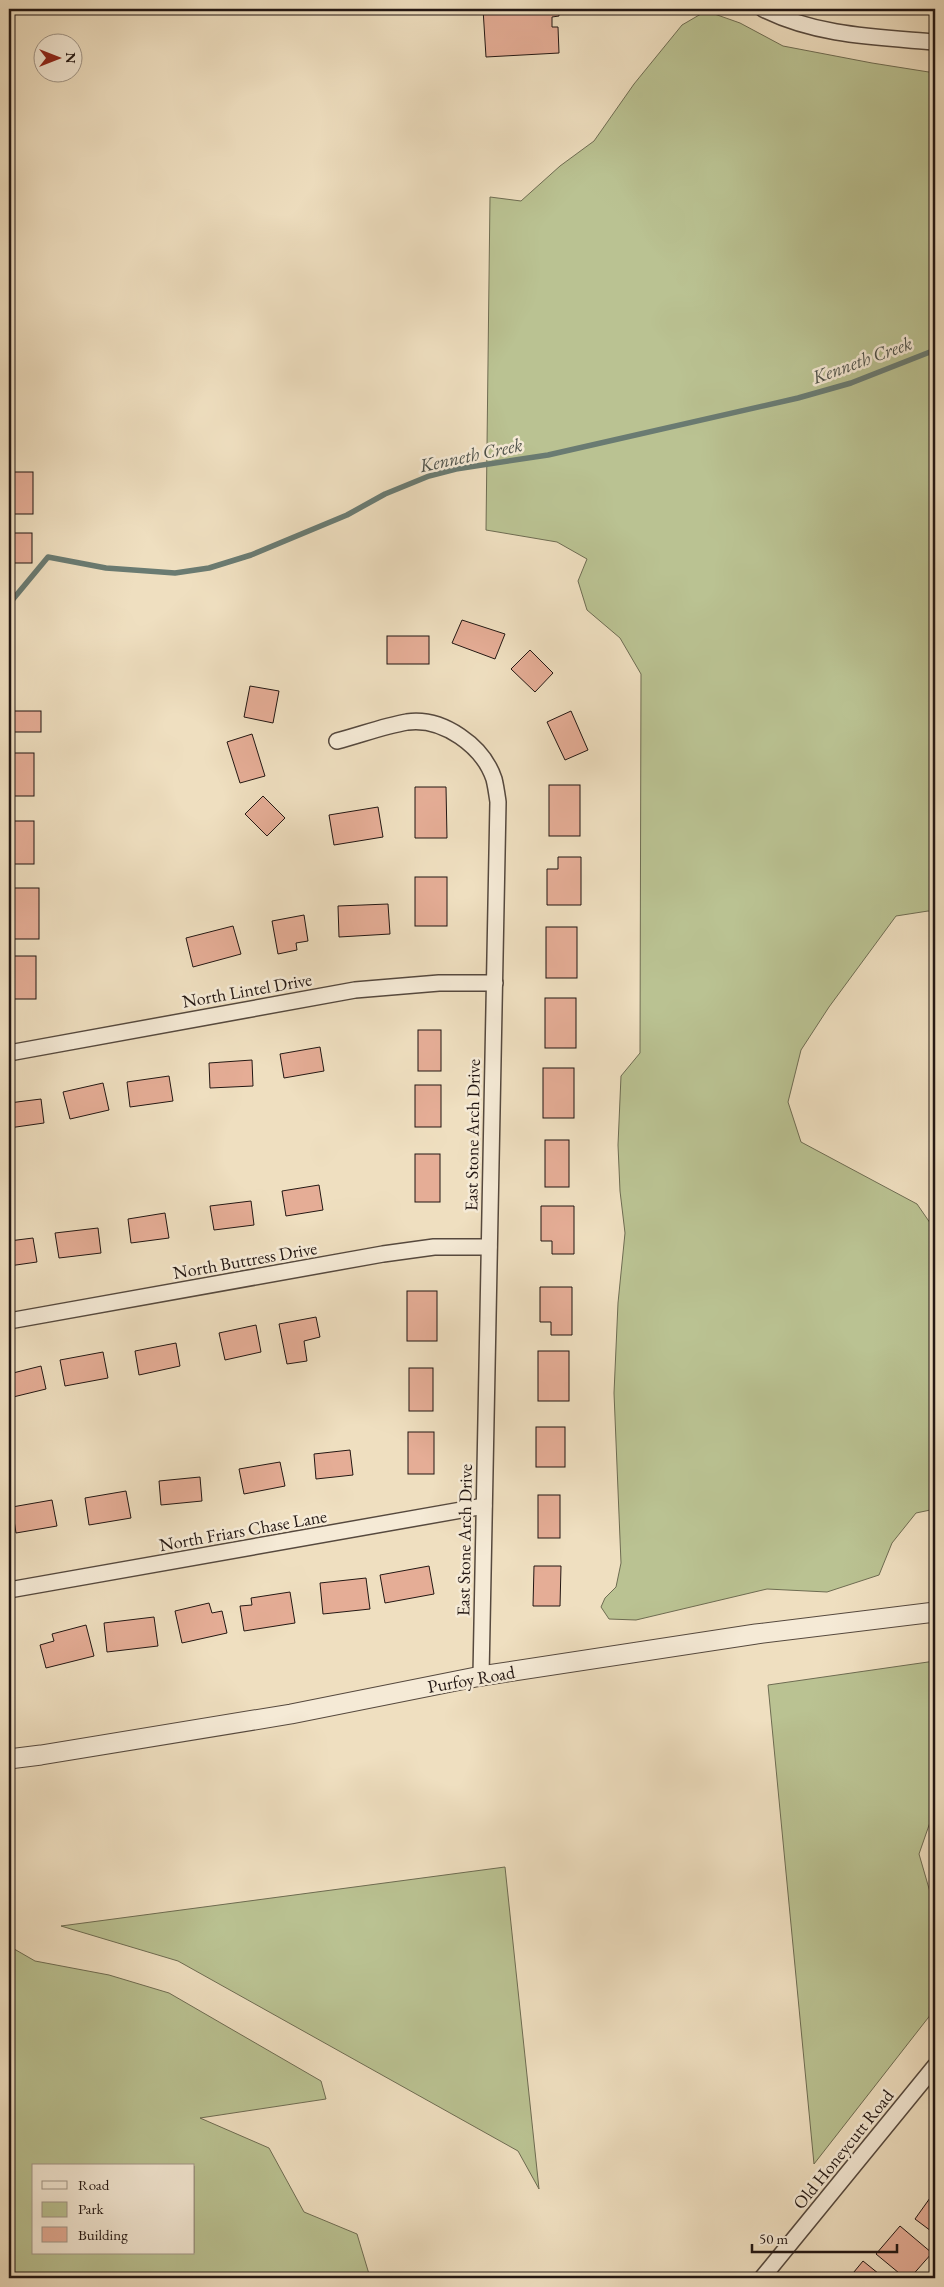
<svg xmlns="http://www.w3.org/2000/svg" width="944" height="2287" font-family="'EB Garamond',serif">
<rect width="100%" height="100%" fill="#efdfc0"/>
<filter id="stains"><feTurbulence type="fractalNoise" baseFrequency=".004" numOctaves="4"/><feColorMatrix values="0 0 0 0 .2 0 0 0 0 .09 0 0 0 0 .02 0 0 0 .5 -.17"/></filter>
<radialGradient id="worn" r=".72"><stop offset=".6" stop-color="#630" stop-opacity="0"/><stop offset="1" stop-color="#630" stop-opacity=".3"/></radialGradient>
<!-- green -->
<g fill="#bac292" stroke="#6e6c52" fill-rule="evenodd">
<path d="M706,11l34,12 43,23 89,17 63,10v839l-7,-1 -32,5 -67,91 -28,43 -13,52 13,40 116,62 18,26v279l-19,4 -24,30 -13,32 -52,17 -60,-3 -131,31 -27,-1 -8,-12 4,-9 11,-11 5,-24 -7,-170 4,-90 7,-70 -5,-42 -2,-46 3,-69 19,-23 1,-379 -21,-36 -33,-28 -9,-29 9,-22 -30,-17 -71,-12 4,-333 31,4 39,-35 34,-25 40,-57 48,-59z"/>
<path d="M935,1661v147l-16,46 11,38 5,3v114l-121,155 -46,-479z"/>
<path d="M505,1867l34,322 -21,-38 -340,-190 -117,-35z"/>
<path d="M9,1946l26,15 74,14 60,18 152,88 5,18 -126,19 69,30 35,64 53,22 12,40 -4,4h-356zM34,2166h160v87h-160z"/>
</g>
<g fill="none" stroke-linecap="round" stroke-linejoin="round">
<!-- stream -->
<path stroke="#6a7b72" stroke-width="5.5" d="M9,604l39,-47 58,11 69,5 34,-5 42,-13 96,-40 38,-21 44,-18 27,-7 92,-14 250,-57 53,-15 84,-33"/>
</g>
<!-- building -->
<g fill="#e5ad96" stroke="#231713">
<path d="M483,9h76v7l-7,1v10h6l1,26 -73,4z"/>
<rect x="9" y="472" width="24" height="42"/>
<rect x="9" y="533" width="23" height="30"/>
<path d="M462,620l43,14 -10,25 -43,-16z"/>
<rect x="387" y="636" width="42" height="28"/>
<path d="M530,650l23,23 -18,19 -24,-23z"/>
<path d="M250,686l29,5 -6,32 -29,-6z"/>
<rect x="9" y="711" width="32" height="21"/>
<path d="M571,711l17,39 -23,10 -18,-38z"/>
<path d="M252,734l13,42 -25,7 -13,-41z"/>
<rect x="9" y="753" width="25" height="43"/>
<rect x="549" y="785" width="31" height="51"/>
<path d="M415,787h31l1,51h-32z"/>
<path d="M263,796l22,22 -18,18 -22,-22z"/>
<path d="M378,807l5,30 -49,8 -5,-30z"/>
<rect x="9" y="821" width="25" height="43"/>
<path d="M558,857h23v48h-34v-36h11z"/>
<rect x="415" y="877" width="32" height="49"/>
<rect x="9" y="888" width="30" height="51"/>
<path d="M388,904l2,30 -51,3 -1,-31z"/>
<path d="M304,915l4,26 -12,2 1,7 -19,4 -6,-33z"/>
<path d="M233,926l8,28 -48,13 -7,-29z"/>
<rect x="546" y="927" width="31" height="51"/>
<rect x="9" y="956" width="27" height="43"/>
<rect x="545" y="998" width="31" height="50"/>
<rect x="418" y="1030" width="23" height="41"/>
<path d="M320,1047l4,24 -40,7 -4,-24z"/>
<path d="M252,1060l1,26 -43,2 -1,-25z"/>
<rect x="543" y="1068" width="31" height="50"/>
<path d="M169,1076l4,25 -43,6 -3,-25z"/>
<path d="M103,1083l6,27 -39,9 -7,-27z"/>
<rect x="415" y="1085" width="26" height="42"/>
<path d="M41,1099l3,24 -35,5v-25z"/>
<rect x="545" y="1140" width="24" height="47"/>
<rect x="415" y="1154" width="25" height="48"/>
<path d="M319,1185l4,25 -37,6 -4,-25z"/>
<path d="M251,1201l3,24 -40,5 -4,-24z"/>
<path d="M541,1206h33v48h-22v-13h-11z"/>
<path d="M165,1213l4,25 -38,5 -3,-24z"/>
<path d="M98,1228l3,25 -42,5 -4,-25z"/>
<path d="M33,1238l4,24 -28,4v-25z"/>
<path d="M540,1287h32v48h-21v-13h-11z"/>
<rect x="407" y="1291" width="30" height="50"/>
<path d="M316,1317l4,20 -16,4 3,20 -20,3 -8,-40z"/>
<path d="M256,1325l5,27 -36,8 -6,-27z"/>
<path d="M176,1343l4,23 -41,9 -4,-24z"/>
<rect x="538" y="1351" width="31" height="50"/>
<path d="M103,1352l5,26 -43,8 -5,-26z"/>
<path d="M41,1366l5,23 -37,9v-24z"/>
<rect x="409" y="1368" width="24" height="43"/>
<rect x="536" y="1427" width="29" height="40"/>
<rect x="408" y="1432" width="26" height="42"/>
<path d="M350,1450l3,25 -37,4 -2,-25z"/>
<path d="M280,1462l5,24 -41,8 -5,-25z"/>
<path d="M200,1477l2,24 -41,4 -2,-24z"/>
<path d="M126,1491l5,27 -42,7 -4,-27z"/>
<rect x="538" y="1495" width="22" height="43"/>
<path d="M52,1500l5,26 -41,7 -4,-26z"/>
<path d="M429,1566l5,28 -49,9 -5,-28z"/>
<path d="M534,1566h27l-1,40h-27z"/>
<path d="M366,1578l4,31 -47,5 -3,-31z"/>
<path d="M290,1592l5,31 -51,8 -4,-25 12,-1 -1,-7z"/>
<path d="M209,1603l3,10 10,-2 5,22 -45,10 -7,-32z"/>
<path d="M154,1617l4,29 -51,6 -3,-29z"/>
<path d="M86,1625l8,31 -48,12 -6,-23 14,-4 -2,-7z"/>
<path d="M935,2191v43l-20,-15z"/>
<path d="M900,2226l32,27 -22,25h-5l-29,-24z"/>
<path d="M863,2261l21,17h-35z"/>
</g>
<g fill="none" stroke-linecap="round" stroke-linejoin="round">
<!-- minor casing -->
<g stroke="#56493e" stroke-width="18">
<g id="minor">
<path d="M763,9c54,27 113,28 172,33"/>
<path d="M337,741c23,-6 47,-15 70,-19 36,-5 76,24 87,57 2,8 3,16 4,23l-17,874"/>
<path d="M9,1053l346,-63 84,-7h56"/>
<path d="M9,1321l374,-67 51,-7h55"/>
<path d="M9,1590l475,-84"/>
<path d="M762,2278l173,-212"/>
</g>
</g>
<!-- tertiary casing -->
<g stroke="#56493e" stroke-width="21">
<path id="tertiary" d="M9,1759l32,-4 250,-41 190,-38 275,-42 179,-22"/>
</g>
<!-- minor -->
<use href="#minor" stroke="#f5ead6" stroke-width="15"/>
<!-- tertiary -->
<use href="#tertiary" stroke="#f5ead6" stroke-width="19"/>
</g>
<g text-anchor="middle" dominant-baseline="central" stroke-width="5" stroke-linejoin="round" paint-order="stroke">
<!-- street labels -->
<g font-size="18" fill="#231713" stroke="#f5ead6">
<text transform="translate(247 990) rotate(-10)">North Lintel Drive</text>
<text transform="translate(472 1135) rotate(-89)">East Stone Arch Drive</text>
<text transform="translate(245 1260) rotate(-10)">North Buttress Drive</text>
<text transform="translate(243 1530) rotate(-10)">North Friars Chase Lane</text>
<text transform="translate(464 1540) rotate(-89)">East Stone Arch Drive</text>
<text transform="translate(471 1679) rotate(-10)">Purfoy Road</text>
<text transform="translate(843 2149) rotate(-51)">Old Honeycutt Road</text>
</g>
<!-- water labels -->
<g font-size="19" font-style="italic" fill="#4d514a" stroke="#f5ead6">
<text transform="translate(862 360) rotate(-20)">Kenneth Creek</text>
<text transform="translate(471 455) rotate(-12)">Kenneth Creek</text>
</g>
</g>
<!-- margin -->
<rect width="944" height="2287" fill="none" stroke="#efdfc0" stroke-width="30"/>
<rect x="10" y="10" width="924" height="2267" fill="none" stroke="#231713" stroke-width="2.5"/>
<rect x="15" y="15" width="914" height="2257" fill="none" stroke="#231713"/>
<!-- legend -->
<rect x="32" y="2164" width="162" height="90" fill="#f5ead6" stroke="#a19688"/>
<rect x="42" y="2181" width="25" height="8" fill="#f5ead6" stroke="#a19688"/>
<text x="78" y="2190" font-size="15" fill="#231713">Road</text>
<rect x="42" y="2202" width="25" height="15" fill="#bac292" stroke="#a19688"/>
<text x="78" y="2214" font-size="15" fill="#231713">Park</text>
<rect x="42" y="2227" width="25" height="15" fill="#e5ad96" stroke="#a19688"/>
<text x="78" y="2240" font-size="15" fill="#231713">Building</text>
<!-- north arrow -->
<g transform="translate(58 58) rotate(90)"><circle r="24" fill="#f5ead6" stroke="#a19688"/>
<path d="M0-4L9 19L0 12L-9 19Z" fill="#8f2418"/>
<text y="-8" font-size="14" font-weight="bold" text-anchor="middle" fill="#231713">N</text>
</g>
<!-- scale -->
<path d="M752 2244v8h145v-8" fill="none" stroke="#231713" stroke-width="2.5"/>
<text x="759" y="2244" font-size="15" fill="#231713" stroke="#f5ead6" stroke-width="4" paint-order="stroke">50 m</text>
<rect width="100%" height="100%" filter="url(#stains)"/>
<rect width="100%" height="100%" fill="url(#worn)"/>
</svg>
